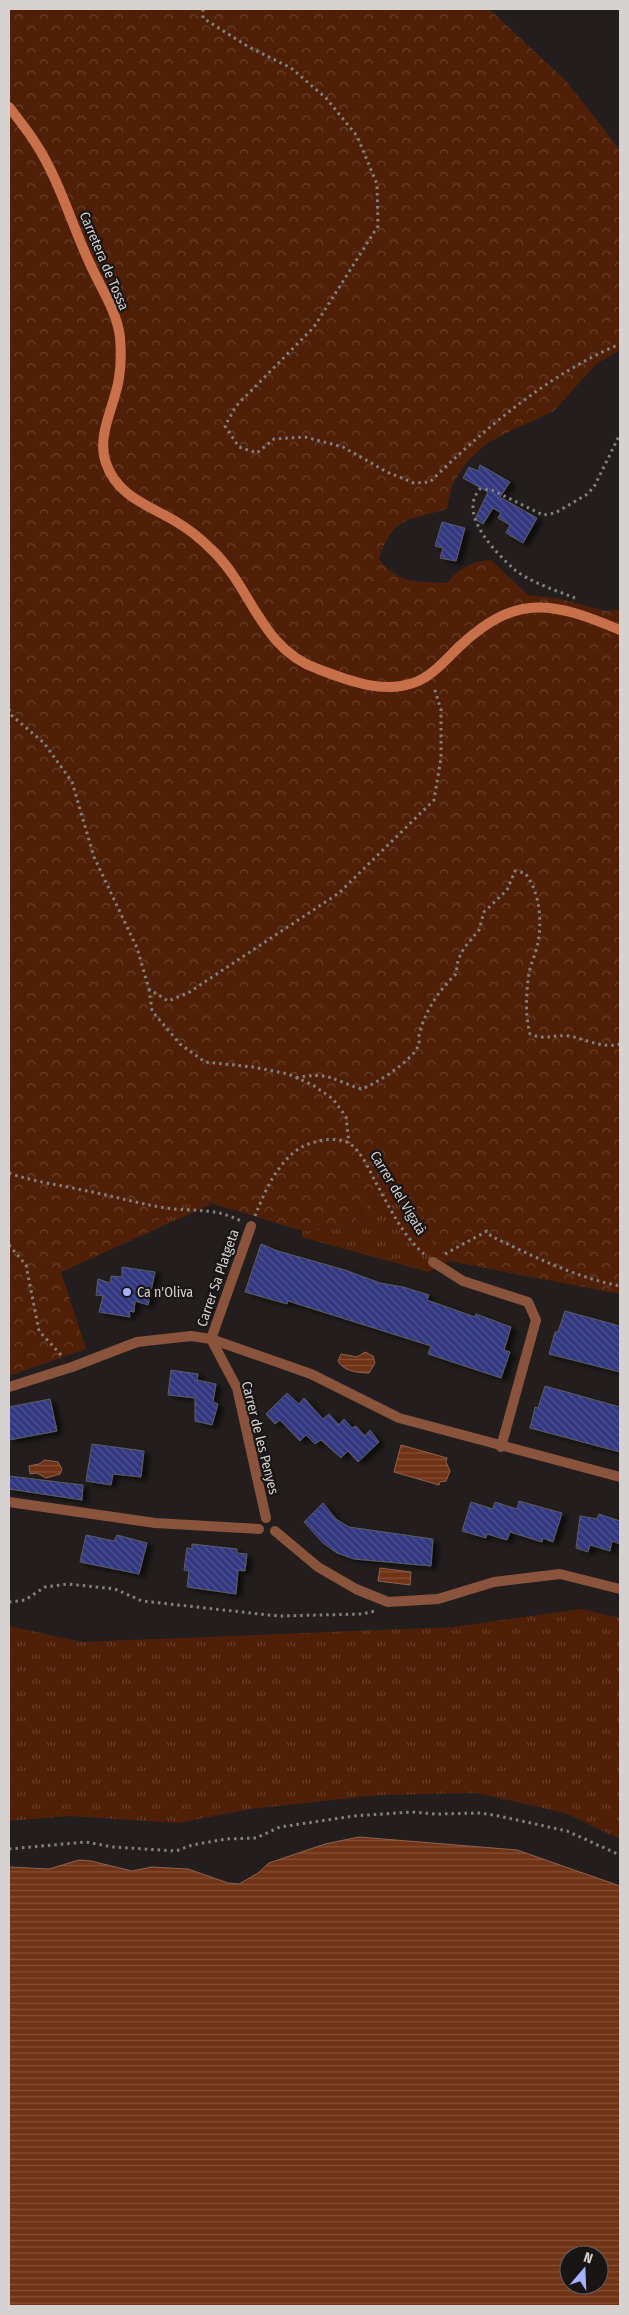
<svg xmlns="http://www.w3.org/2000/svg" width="629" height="2315" font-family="'Fira Sans Condensed',sans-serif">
<defs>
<pattern id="grass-tufts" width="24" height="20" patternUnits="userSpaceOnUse" patternTransform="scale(1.25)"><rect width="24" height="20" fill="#501f07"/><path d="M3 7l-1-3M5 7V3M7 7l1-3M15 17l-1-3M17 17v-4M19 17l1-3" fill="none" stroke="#683f2a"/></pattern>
<pattern id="forest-crowns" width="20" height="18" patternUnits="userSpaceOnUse" patternTransform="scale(1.25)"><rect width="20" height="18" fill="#501f07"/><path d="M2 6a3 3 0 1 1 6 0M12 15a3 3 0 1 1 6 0" fill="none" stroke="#683f2a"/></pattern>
<pattern id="water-rules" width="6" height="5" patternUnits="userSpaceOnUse" patternTransform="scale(1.25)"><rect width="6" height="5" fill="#713316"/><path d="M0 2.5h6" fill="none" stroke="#845037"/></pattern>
<pattern id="building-back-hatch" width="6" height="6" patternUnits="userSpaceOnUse" patternTransform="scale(1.25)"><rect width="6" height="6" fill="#323880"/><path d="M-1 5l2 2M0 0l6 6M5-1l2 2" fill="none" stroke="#4f5491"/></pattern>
<filter id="shadow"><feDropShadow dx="5.5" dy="3" stdDeviation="2.5" flood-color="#0009"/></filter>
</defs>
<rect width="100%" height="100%" fill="#231e1d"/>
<!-- grass -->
<g fill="url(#grass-tufts)">
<path d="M389,1185l13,22 47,54 -20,11 -128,-35 2,-6 45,-3 25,-29z"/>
<path d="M173,1200h27l12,4 -56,25 4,-11z"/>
<path d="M581,1609l39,9v221l-55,-26 -88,-20 -98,2 -129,14 -72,14 -108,-7 -61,5v-195l73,16 371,-15z"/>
</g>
<!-- forest -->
<path fill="url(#forest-crowns)" d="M9,9h480l78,73 53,68v200l-24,14 -42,47 -52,24 -17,10 -19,18 -14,22 -5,24c-39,12 -53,6 -68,50 21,26 37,22 68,24 13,-15 24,-22 44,-23l37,35 29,3 49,13 14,-2v685l-171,-33 -47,-54 -13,-22 -16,14 -25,29 -45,3 -103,-31h-27l-13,18 -4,11 -95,43 25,77 -77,27z"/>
<!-- water -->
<g fill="url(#water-rules)" stroke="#8f634e" fill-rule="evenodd">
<path d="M365,1352l8,4 2,7 -6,10c-11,0 -26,-2 -31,-12l3,-7 16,3z"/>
<path d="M401,1445l46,13 -1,4 4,9 -4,10 -6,1 -1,3 -45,-13z"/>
<path d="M45,1460l13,2 4,7 -2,5 -14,4 -9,-5 -7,1 -1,-8 10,-2z"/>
<path d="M380,1568l31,4 -1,13 -32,-4z"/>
<path d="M359,1837l158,13 103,36v420h-611v-439l40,2 30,-9 12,1 41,10 20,-4 36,2 40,14 11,1 19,-11 11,-10 56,-19zM569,2255h30v30h-30z"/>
</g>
<!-- building -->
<g fill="url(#building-back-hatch)" stroke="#5c5d62" filter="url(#shadow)">
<path d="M480,465l30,17 -10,15 37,21 -14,25 -17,-10 4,-8 -12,-7 3,-5 -8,-5 -10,16 -8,-5 13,-27 -25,-14 6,-11 9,4z"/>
<path d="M442,522l23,6 -9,33 -16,-3 3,-10 -8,-2z"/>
<path d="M261,1244l17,7 67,19 35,13 23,4 26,8 -2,5 48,17 1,-3 35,13 -7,23 6,2 -9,26 -73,-24 3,-8 -143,-45 -1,3 -42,-12z"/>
<path d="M122,1267l33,5 -7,33 -13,-4 -1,11 -5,-1 1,6 -31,-5 4,-16 -7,-1 2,-16 12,4 1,-7 11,1z"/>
<path d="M565,1311l55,15v46l-71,-18 6,-22h3z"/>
<path d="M171,1370l27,4 -1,6 19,4 -3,18 5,2 -6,21 -17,-4v-23l-27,-3z"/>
<path d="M545,1386l75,21v45l-90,-24 5,-21 3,1z"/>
<path d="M287,1393l12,11 5,-6 19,21 6,-5 10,11 5,-6 8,9 4,-2 9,10 5,-6 9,12 -21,20 -10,-11 -7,7 -20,-18 -6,4 -9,-9 -6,6 -20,-21 -5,4 -9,-10z"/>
<path d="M50,1399l7,32 -48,9v-33z"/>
<path d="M92,1444l52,7 -3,26 -28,-3 -2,11 -25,-4z"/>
<path d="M9,1476l74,9 -1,15 -73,-11z"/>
<path d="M519,1501l43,12 -9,29 -10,-4 -1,4 -32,-10 -3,8 -20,-6 -1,4 -24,-7 9,-29 22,7 2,-7 22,7z"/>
<path d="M323,1503l13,16 13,8 84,12 -2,27 -77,-7 -17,-6 -14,-10 -19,-21z"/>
<path d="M599,1514l21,7v23l-8,-3 -2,10 -20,-6 -2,7 -12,-4 4,-32 17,3z"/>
<path d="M86,1535l28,6 3,-6 30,8 -8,31 -59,-12z"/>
<path d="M192,1544l45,5v4l10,1 -2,17 -7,-1 -2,24 -49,-7 2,-16 -5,-1 3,-22 5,1z"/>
</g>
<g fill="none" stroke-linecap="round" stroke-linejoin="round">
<!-- path -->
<g stroke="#84807f" stroke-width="3" stroke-dasharray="2.5 4" stroke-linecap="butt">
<path d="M203,9v9l44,28 44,22 35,30 31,38 20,48 1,42 -64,101 -78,79 -11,20 14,21 18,6 17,-14 31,-2 38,10 44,25 27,11 16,-1c55,-54 119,-108 190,-138"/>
<path d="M575,598c-20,-8 -43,-15 -60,-28 -19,-17 -58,-56 -35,-81l12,1 51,25 12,-2 31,-18 8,-8 26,-53"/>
<path d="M9,709l1,5 34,29 28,39 22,75 43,91 12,41 19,12 20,-8 151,-100 95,-93 7,-42v-48l-7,-23"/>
<path d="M149,989l3,22 28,33 25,18 48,5 35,7 25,11 20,14 13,18 3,26"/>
<path d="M296,1078c32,-7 37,2 65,11 14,-4 52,-29 57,-43 2,-3 1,-7 1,-11 6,-24 20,-45 37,-61l2,-14 6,-12 15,-18 5,-18 23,-22 8,-19 10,2c15,20 17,46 13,70 -2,10 -7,20 -9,30 -3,20 -4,42 1,61 16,7 23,0 39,2 17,3 33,13 51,8"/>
<path d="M9,1173c25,9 52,12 78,18 27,5 52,13 79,17 29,4 47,-1 75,13"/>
<path d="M255,1216c11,-28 28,-67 60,-74 10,-3 25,-4 34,1 12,8 20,26 26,38 14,25 27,54 49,73"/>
<path d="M9,1245l17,20 13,66 24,26"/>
<path d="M445,1254l42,-23 4,5c39,19 86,42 129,50"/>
<path d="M9,1602l16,-2 20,-13 23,-3 47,5 27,12 136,15 84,-2 13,-3"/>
<path d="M9,1849l77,-7 27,5 63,4 16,-6 34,-6 30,-1 24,-11 74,-11 57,-4 25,2 44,-1 19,3 68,15 53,24"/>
</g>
<!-- minor -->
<g stroke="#8a543c" stroke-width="10">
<path d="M433,1262l30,19 65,21 8,18 -35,127"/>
<path d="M211,1339l26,49 29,130"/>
<path d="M211,1339l40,-113"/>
<path d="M9,1387l63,-20 65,-25 54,-6 20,3 100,35 88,44 221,59"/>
<path d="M9,1502l146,21 104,6"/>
<path d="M275,1531l43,36 38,22 32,13 50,-3 56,-17 66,-8 60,15"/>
</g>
<!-- secondary -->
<path stroke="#c7704a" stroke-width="10" d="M9,107c9,12 19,24 27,37 24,37 36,82 55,122 10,22 26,46 29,71 1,12 1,29 -1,41 -4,28 -23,57 -13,85 11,33 42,42 69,58 12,7 26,18 36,28 41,38 49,100 107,120 29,11 64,25 95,14 19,-6 33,-24 48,-38 56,-52 93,-43 159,-15"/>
</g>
<!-- markers -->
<circle fill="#a4b2fc" stroke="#191514" stroke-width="2" cx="127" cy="1292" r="5"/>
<g text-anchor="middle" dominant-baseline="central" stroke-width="4.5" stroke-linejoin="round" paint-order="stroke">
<!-- street labels -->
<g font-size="14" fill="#d5d2d1" stroke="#191514">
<text transform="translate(104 261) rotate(67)">Carretera de Tossa</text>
<text transform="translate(398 1193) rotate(59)">Carrer del Vigatà</text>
<text transform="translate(218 1278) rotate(-71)">Carrer Sa Platgeta</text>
<text transform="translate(260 1438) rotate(76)">Carrer de les Penyes</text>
</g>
<!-- poi labels -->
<g font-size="14" fill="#d5d2d1" stroke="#191514" text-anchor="start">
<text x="137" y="1292">Ca n'Oliva</text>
</g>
</g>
<!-- border -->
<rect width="629" height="2315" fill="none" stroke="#d5d2d1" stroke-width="20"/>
<!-- north arrow -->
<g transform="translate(584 2270) rotate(19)"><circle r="24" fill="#191514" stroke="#646160"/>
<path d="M0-4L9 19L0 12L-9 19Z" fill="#a4b2fc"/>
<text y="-8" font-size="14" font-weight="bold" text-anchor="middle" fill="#d5d2d1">N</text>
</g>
</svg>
